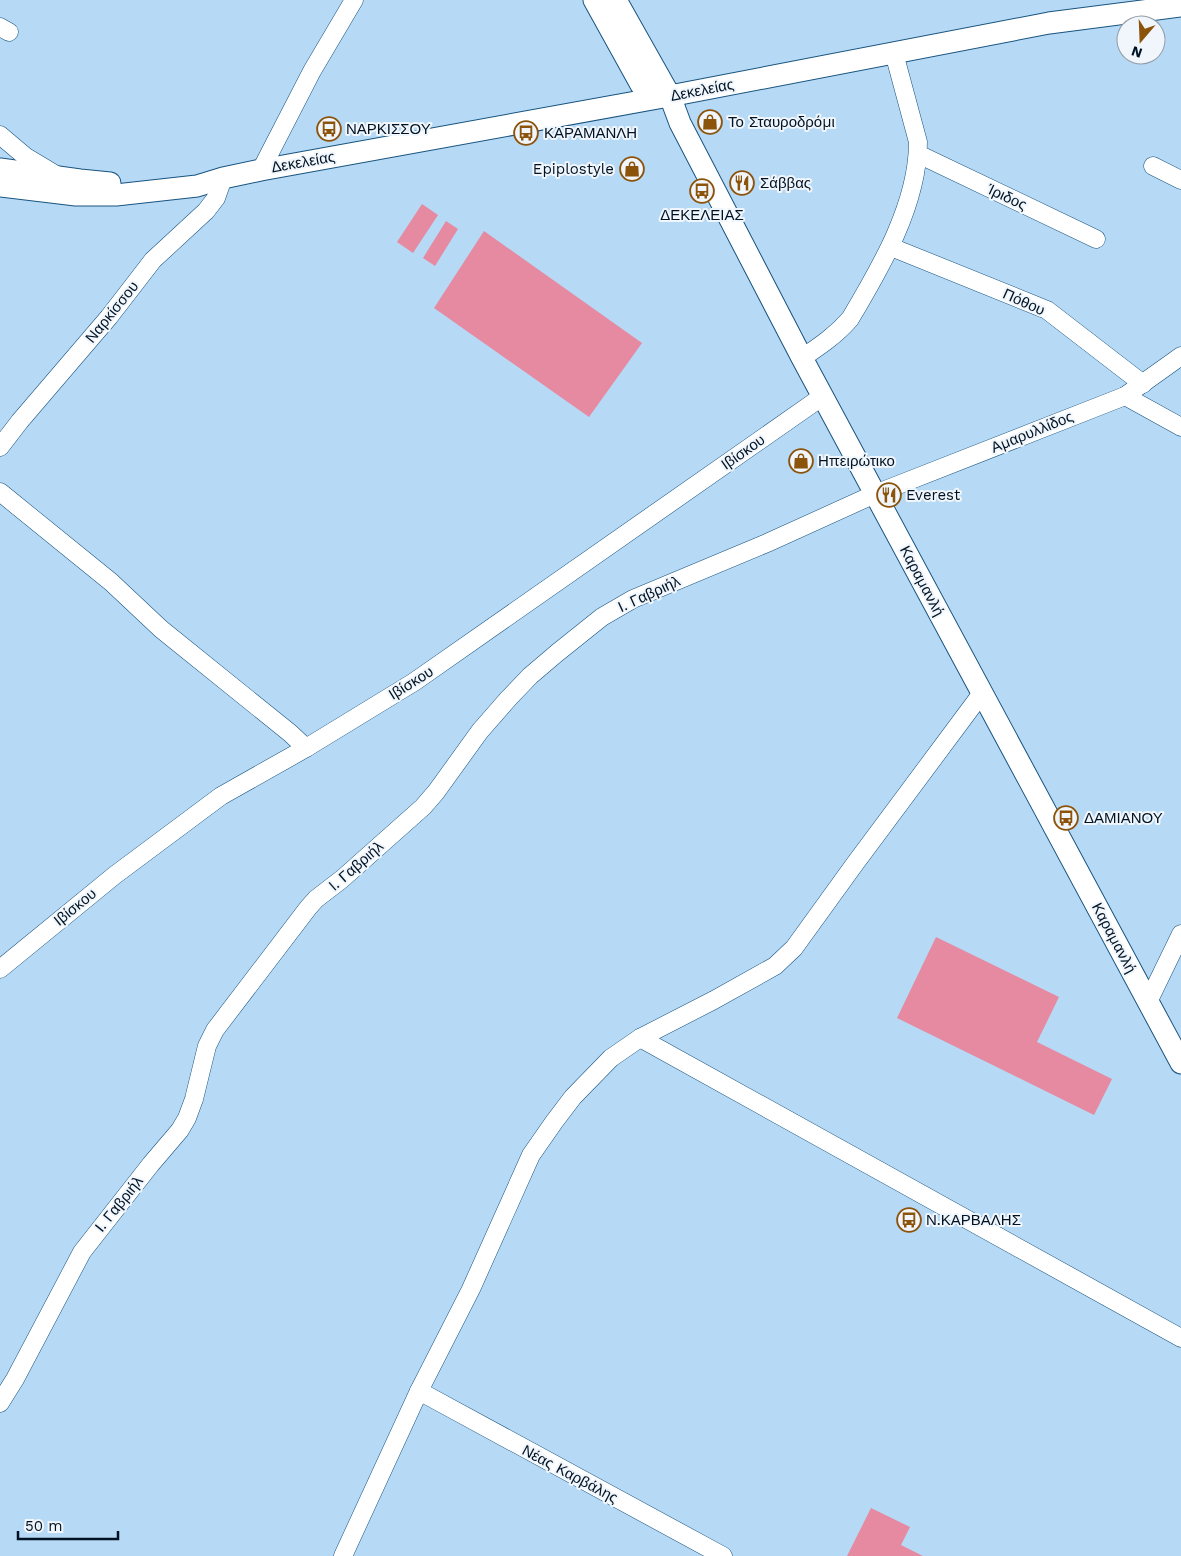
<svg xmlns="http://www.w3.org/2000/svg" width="1181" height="1556" font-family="'Work Sans',sans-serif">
<rect width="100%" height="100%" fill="#b6d9f6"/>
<!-- green -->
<g fill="#e58aa1">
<path d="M422,204l16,11 -25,38 -16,-11z"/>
<path d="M446,221l12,8 -23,37 -12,-8z"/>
<path d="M484,231l158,112 -53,74 -155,-109z"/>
<path d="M936,937l123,60 -22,45 75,37 -18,36 -197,-97z"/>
<path d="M871,1508l39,19 -9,18 22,11h-76z"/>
</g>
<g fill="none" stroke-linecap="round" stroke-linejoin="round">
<!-- minor casing -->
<g stroke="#18547f" stroke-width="19">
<g id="minor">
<path d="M0,27l9,5"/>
<path d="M0,135l26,22 30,18"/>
<path d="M918,154l178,85"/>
<path d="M1153,166l28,14"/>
<path d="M261,170l51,-99 42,-71"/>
<path d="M891,247l156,63 96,74"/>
<path d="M802,358c18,-12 34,-23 48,-39 31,-52 68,-115 68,-177l-24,-89"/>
<path d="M1125,396l56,31"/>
<path d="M0,447l20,-26 89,-104 44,-57 53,-49 10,-13 7,-20"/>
<path d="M0,492l111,90 50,47 129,104 16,15"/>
<path d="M0,969l115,-94 106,-79 85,-48 108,-66 409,-286"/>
<path d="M1148,1002l33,-68"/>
<path d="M640,1038l541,300"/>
<path d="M419,1391l304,165"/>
<path d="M0,1403l15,-24 67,-127 69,-88 29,-34 7,-12 7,-19 13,-53 8,-16 93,-122 8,-9 26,-20 81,-72 13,-15 44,-61 28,-32 22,-23 27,-23 45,-36 31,-18 134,-56 108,-49 250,-98 56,-40"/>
<path d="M343,1556l76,-165 52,-102 60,-134 23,-33 19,-25 38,-39 29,-20 74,-38 61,-34 19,-18 60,-83 128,-172"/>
</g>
</g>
<!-- major casing -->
<g stroke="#18547f" stroke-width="23">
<g id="major">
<path d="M594,0l47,85 29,11"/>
<path d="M616,0l54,96 10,27 122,235 379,705"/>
<path d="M0,169l80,11 30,3"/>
<path d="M0,186l76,9h40l81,-9 26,-8 38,-8 419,-76 369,-71 132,-17"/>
</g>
</g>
<!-- minor -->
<use href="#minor" stroke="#fff" stroke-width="18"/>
<!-- major -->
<use href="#major" stroke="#fff" stroke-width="21"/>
</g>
<!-- icons -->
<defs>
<g id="shop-ring" transform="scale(1.25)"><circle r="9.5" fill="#f0f6fb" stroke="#8c530b" stroke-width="1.5"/><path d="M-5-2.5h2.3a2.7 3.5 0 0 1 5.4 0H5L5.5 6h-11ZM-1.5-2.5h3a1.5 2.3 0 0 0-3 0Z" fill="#8c530b"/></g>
<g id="bus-ring" transform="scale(1.25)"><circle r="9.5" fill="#f0f6fb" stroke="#8c530b" stroke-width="1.5"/><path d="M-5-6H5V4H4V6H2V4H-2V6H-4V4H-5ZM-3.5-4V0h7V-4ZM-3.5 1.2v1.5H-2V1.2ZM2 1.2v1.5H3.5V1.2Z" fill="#8c530b"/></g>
<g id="restaurant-ring" transform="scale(1.25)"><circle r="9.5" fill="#f0f6fb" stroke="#8c530b" stroke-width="1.5"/><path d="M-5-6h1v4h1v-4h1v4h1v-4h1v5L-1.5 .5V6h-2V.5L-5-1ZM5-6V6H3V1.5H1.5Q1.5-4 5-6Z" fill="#8c530b"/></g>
</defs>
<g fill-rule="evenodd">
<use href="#shop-ring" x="710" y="122"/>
<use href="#bus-ring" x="329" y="129"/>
<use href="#bus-ring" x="526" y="133"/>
<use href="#shop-ring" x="632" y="169"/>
<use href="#restaurant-ring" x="742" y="183"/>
<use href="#bus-ring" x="702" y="191"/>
<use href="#shop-ring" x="801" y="461"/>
<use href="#restaurant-ring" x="889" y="495"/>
<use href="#bus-ring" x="1066" y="818"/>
<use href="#bus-ring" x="909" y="1220"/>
</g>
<g text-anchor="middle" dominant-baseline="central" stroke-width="4" stroke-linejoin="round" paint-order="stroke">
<!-- street labels -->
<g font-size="15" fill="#001324" stroke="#f0f6fb">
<text transform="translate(702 90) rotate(-11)">Δεκελείας</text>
<text transform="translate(303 162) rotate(-10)">Δεκελείας</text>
<text transform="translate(1007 197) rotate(25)">Ίριδος</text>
<text transform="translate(1024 302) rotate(24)">Πόθου</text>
<text transform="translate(112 312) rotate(-51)">Ναρκίσσου</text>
<text transform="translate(1032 432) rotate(-22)">Αμαρυλλίδος</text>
<text transform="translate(743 452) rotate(-35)">Ιβίσκου</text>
<text transform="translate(922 581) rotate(62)">Καραμανλή</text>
<text transform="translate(649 594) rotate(-25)">Ι. Γαβριήλ</text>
<text transform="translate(411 683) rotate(-32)">Ιβίσκου</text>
<text transform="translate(356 866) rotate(-41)">Ι. Γαβριήλ</text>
<text transform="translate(75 907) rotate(-39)">Ιβίσκου</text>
<text transform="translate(1114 938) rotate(62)">Καραμανλή</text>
<text transform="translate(119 1204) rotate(-51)">Ι. Γαβριήλ</text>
<text transform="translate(570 1474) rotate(28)">Νέας Καρβάλης</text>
</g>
<!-- poi labels -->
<g font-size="15" fill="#001324" stroke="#f0f6fb" text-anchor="start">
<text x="728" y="122">Το Σταυροδρόμι</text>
<text x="346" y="129">ΝΑΡΚΙΣΣΟΥ</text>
<text x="544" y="133">ΚΑΡΑΜΑΝΛΗ</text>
<text x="614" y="169" text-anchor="end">Epiplostyle</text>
<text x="760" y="183">Σάββας</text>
<text x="702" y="215" text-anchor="middle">ΔΕΚΕΛΕΙΑΣ</text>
<text x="818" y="461">Ηπειρώτικο</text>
<text x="906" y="495">Everest</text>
<text x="1084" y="818">ΔΑΜΙΑΝΟΥ</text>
<text x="926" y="1220">Ν.ΚΑΡΒΑΛΗΣ</text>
</g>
</g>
<!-- north arrow -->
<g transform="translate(1141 40) rotate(199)"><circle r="24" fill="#f0f6fb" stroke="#909ba5"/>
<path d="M0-4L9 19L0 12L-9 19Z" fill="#8c530b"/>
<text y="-8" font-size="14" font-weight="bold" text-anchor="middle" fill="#001324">N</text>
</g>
<!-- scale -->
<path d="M18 1531v8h100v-8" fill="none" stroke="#001324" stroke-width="2.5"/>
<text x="25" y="1531" font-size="15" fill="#001324" stroke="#f0f6fb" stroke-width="4" paint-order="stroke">50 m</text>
</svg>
